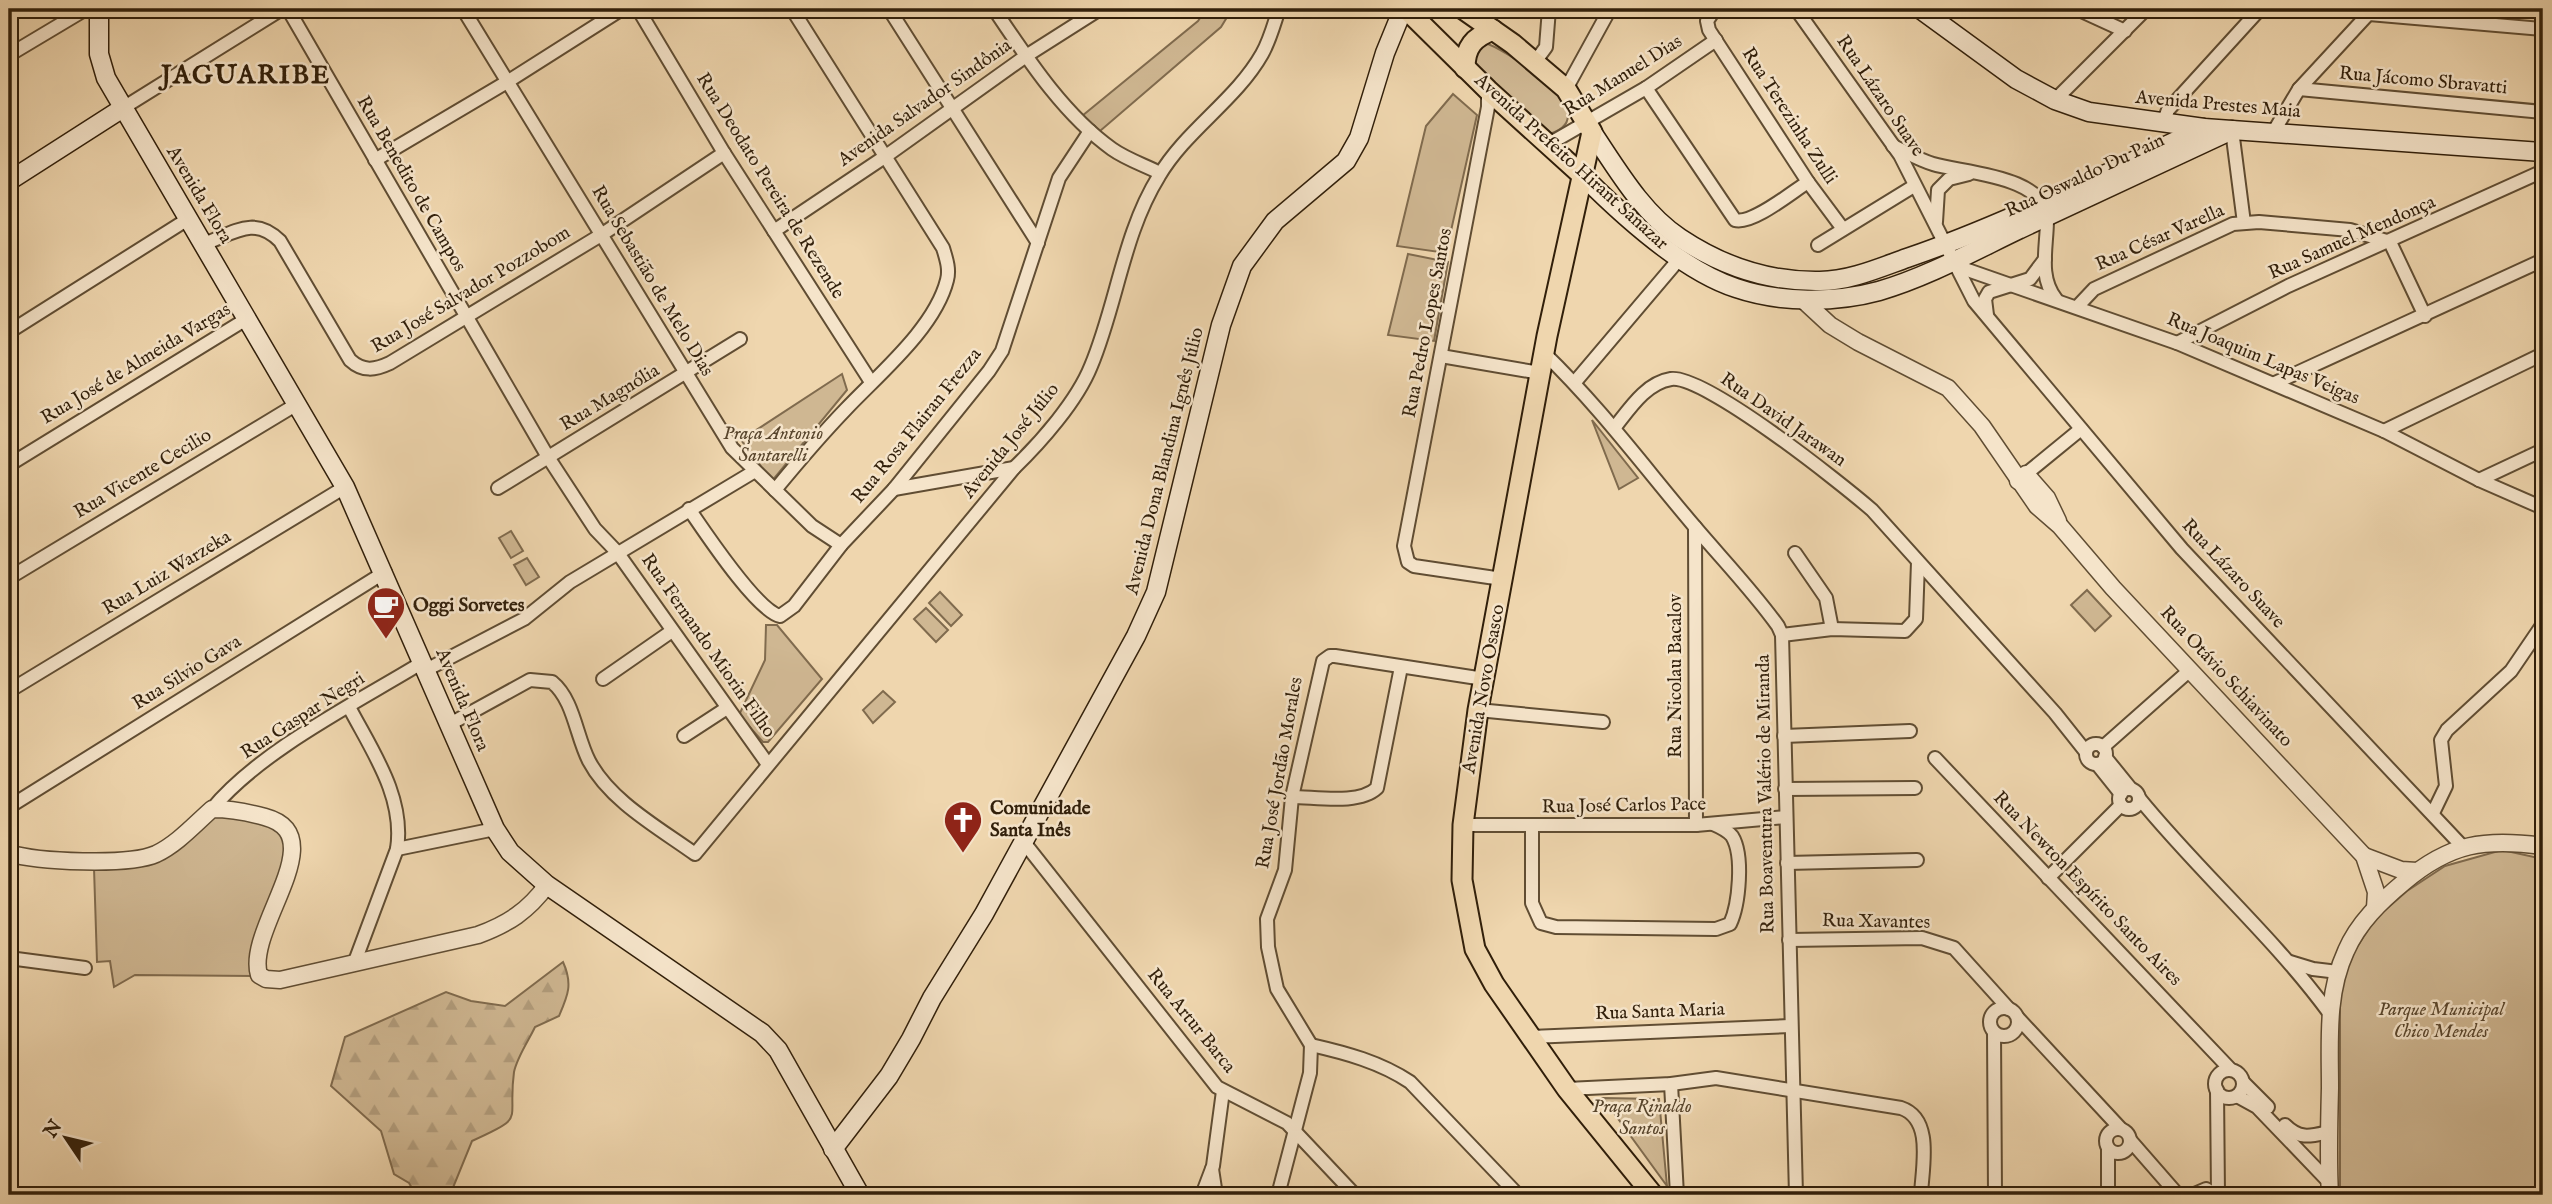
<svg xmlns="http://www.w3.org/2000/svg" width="2552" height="1204" font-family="'IM FELL English',serif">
<defs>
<pattern id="forest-firs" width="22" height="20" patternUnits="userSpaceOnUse" patternTransform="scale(1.75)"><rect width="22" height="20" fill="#cfb792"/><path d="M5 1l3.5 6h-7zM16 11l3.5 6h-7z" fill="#b29d7d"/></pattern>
</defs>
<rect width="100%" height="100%" fill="#efd6ae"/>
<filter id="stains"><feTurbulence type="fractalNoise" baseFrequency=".00286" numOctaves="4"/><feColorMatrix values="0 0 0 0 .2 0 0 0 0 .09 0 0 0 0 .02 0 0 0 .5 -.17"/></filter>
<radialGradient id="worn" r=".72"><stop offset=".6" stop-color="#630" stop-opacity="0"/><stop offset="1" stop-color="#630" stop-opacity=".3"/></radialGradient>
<!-- forest -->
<path fill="url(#forest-firs)" stroke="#806b4e" stroke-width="2" d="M563,962c10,22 5,33 -4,54l-24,11c-6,13 -18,30 -21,45 -7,51 14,44 -42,69l-22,54h-34l-7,-12 -15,-9 -13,-43 -50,-45 14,-49 101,-45 25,9 34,5z"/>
<!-- park -->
<g fill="#cfb792" stroke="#806b4e" stroke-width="2">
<path d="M1206,9h26l-11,18 -121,104 -18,-15 116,-95z"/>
<path d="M1488,44c25,10 123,74 58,91l-70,-70 -3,-9 9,-11z"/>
<path d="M1453,94l24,21 -31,138 -49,-7 29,-120z"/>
<path d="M1408,254l40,8 -14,79 -46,-6z"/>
<path d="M842,374l5,16 -75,91 -31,-41z"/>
<path d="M1592,420l46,58 -19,11z"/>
<path d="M511,531l12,20 -12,7 -12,-20z"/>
<path d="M527,558l12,19 -13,8 -12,-20z"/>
<path d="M2087,590l24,26 -16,15 -24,-26z"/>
<path d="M940,592l22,23 -11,11 -22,-23z"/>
<path d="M926,608l22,22 -12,12 -22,-23z"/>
<path d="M766,625h11l45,54 -54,63h-5l-24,-27 26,-55z"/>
<path d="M883,691l12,11 -22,21 -10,-13z"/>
<path d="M208,816l63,5 20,25 -37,102 -4,15 3,13 -118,-1 -21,12 -4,-26 -13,1 -3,-94 56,-8z"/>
<path d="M2502,850l41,9v336h-203v-200l10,-37 25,-39 32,-28 38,-25z"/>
<path d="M1603,1098l56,1 8,87z"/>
</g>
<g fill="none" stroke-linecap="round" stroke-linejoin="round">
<!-- minor casing -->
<g stroke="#604d33" stroke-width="16">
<g id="minor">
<path d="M288,9l260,448 47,72 22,23 150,211"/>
<path d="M463,9l269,439 80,78 29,19"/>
<path d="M638,9l86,144 147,229"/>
<path d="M889,9l149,234"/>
<path d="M994,9c33,49 69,105 118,140 14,10 32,16 48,24"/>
<path d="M1715,9l-8,12 2,9 99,152 35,47"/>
<path d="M1796,9l104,146 74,146 208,248 280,297"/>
<path d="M2077,9l48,22"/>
<path d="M2369,14l174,15"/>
<path d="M9,55l77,-46"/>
<path d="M1535,62l11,-15 3,-38"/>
<path d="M1646,88l89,132c17,5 57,-28 73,-38"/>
<path d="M1566,89l44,-80"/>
<path d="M2299,89l244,23"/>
<path d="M1488,90v17l-84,439 4,16 6,4 88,13"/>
<path d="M2055,100l91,-91"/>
<path d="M123,108l159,-99"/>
<path d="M2163,123l5,-13 92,-101"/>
<path d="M2232,130l12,93"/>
<path d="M2274,131l25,-42 74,-80"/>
<path d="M1549,144l97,-56 70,-48"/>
<path d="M1893,146c13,6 26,14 40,18 29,9 114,11 114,56 0,27 -9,57 9,79"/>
<path d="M375,160l132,-78 115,-73"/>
<path d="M1936,222l2,-32 11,-11 20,-5"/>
<path d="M774,231l112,-75 140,-100 74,-47"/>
<path d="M2390,242l35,74"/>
<path d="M204,244c30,-11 50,-29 76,-3l70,119c13,12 25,10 40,3l211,-128 123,-82"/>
<path d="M1818,245l96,-59"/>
<path d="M1959,267l218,76 207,88 95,49 64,28"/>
<path d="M2078,306l16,-17 139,-65 26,-2 91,8 40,12"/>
<path d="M1987,315l-2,-16 4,-7 41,-13 15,-20"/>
<path d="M9,332l179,-113"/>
<path d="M2177,343l111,-57 255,-115"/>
<path d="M1544,353c56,54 101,115 151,174 28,33 58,64 83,99l4,9 14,560"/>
<path d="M1441,356l99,17"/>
<path d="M1575,382l105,-124"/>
<path d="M2275,383l268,-123"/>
<path d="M1615,427c15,-19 31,-44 56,-48 33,-5 171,105 201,131l183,203 31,39"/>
<path d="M2384,431l159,-77"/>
<path d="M9,465l239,-147"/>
<path d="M2026,474l55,-45"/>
<path d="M2479,480l64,-30"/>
<path d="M498,488l242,-149"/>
<path d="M894,489l120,-21"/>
<path d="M775,490c23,-28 46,-55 71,-81 33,-35 89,-81 101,-129 3,-11 -1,-22 -4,-32l-151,-239"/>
<path d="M689,509c16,23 67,101 91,107l14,-10 47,-61 53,-56 95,-118 13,-20 57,-173 31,-47"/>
<path d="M1695,527l1,298"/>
<path d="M1795,553l31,45 6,31"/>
<path d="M9,578l288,-174"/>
<path d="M1782,635l50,-6 73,2 11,-12 2,-57"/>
<path d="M426,670l98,-51 46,-37 185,-111"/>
<path d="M603,679l69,-48"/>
<path d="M9,691l336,-204"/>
<path d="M349,707c23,44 56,90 48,142l-43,115"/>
<path d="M1478,710l125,12"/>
<path d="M450,724l80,-44 22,2c22,18 24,54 37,79 21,40 70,67 106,93l319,-386c27,-26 63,-67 77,-102 26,-62 32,-132 68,-190 27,-46 77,-76 103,-122 8,-14 12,-30 17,-45"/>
<path d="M684,736l43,-28"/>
<path d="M1784,736l126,-5"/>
<circle cx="2096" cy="754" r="10"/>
<path d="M2103,747l87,-77"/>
<path d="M2105,757l26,32"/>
<path d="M1935,758l296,312"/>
<path d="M2097,764l24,30"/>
<path d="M1785,789l130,-1"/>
<circle cx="2129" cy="799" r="10"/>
<path d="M1292,797c24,0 67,8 85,-9l24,-121"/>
<path d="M2139,798c60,74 134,138 191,216"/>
<path d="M9,807l376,-235"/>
<path d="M212,809c49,-59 144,-106 211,-147"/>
<path d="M2433,813l13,-27 -5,-46 6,-10 64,-59 32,-47"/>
<path d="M1463,825h233l90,-8"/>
<path d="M1532,828v75l9,20 15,4 160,2 14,-5c9,-19 14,-69 2,-88 -5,-6 -12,-9 -19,-12"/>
<path d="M1023,841l194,246 70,36 68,72"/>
<path d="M397,849l98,-20"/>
<path d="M1787,863l130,-3"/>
<path d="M2048,878l73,-73"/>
<path d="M1789,940l133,-2 32,10 55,61"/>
<path d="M9,958l76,10"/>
<path d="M2290,962l23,7 25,3"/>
<circle cx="2004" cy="1022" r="14"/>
<path d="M2018,1018l103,111"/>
<path d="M1994,1032l1,163"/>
<path d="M1531,1037l259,-11"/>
<path d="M1311,1045l-34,-56 -9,-42 -1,-28 18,-49 7,-73 31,-136 7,-5h5l149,23"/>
<path d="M1311,1045c35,8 69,17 99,37l108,113"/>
<circle cx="2229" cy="1084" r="14"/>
<path d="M2243,1082l25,25"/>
<path d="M1671,1084l6,111"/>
<path d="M1567,1089l104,-5 45,-6 185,30c33,11 21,60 20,87"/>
<path d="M2217,1090l1,105"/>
<path d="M2237,1096l20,11 72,75"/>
<path d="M2285,1125c15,15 26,11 44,7"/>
<circle cx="2118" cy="1141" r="12"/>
<path d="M2130,1140l48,55"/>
<path d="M2108,1148v47"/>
<path d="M1212,1169l4,26"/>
<path d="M1202,1195l11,-29 10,-75"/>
<path d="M1278,1195l32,-122 1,-28"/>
<path d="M2192,1195l14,-6 10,6"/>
</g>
</g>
<!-- tertiary casing -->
<g stroke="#604d33" stroke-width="19">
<g id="tertiary">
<path d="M1803,300l27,25 28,17 90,46 34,38 55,80 23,20 53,62 251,268 12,36 -1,16"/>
<path d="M2018,481l8,-7 21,24 11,23"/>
<path d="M9,853c28,9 120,13 147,1 21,-10 38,-29 56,-45 18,0 35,3 53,8 70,19 -20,111 -6,158l7,4 14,1 198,-45c30,-11 50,-24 69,-50"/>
<path d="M2364,856l37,14 16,1"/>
<path d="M2330,1195c-2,-35 -1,-71 0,-107 0,-46 -4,-94 16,-137 12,-28 35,-50 58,-69 46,-39 81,-44 139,-36"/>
</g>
</g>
<!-- secondary casing -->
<g stroke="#311f0a" stroke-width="21">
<g id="secondary">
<path d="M99,9v45l7,24 239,409 150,342 15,23 37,33 215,148 16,17 82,145"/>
<path d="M1920,9l96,70 39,21 34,12 115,16 339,24"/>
<path d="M1592,132c25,37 50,81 88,106 42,28 90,44 140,43 29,0 59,-13 87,-23 102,-35 199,-85 297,-130"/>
<path d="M1583,176c39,39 100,95 153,112 44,15 99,15 143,3 48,-14 95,-40 141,-62 71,-33 142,-66 212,-99"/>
<path d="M9,181l114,-73"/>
<path d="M833,1149l56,-73 22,-37 21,-41 52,-84 152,-278 20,-44 65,-267 21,-59 33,-45 71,-60 13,-23 26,-85 18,-44"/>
</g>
</g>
<!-- primary casing -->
<g stroke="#311f0a" stroke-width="23">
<g id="primary">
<path d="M1406,9l82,81 95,86"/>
<path d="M1463,9l50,35 53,45 26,43 -45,204 -69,374 -15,115 -1,55 13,69 19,35 73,105 86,106"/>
<path d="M1465,68c0,-21 9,-31 28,-38"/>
</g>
</g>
<!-- minor -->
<use href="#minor" stroke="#f5e4ca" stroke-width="12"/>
<!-- tertiary -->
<use href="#tertiary" stroke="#f5e4ca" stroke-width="16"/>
<!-- secondary -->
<use href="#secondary" stroke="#f5e4ca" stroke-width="18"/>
<!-- primary -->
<use href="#primary" stroke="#efd6ae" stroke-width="19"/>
</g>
<!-- icons -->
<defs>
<g id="cafe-pin" transform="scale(2.0125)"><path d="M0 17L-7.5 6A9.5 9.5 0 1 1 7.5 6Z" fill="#8f2418" stroke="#f5e4ca"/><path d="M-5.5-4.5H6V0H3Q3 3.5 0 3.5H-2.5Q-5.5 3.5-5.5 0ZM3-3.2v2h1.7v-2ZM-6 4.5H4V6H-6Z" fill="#fff"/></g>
<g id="church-pin" transform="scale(2.0125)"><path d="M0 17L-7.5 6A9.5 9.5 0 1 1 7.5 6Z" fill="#8f2418" stroke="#f5e4ca"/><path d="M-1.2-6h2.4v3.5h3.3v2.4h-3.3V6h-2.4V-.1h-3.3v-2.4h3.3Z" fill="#fff"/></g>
</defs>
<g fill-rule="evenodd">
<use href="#cafe-pin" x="386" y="606"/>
<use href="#church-pin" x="963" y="820"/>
</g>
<g text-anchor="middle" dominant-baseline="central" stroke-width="5" stroke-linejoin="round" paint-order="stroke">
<!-- street labels -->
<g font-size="19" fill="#311f0a" stroke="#f5e4ca">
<text transform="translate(1623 76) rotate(-32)">Rua Manuel Dias</text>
<text transform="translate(2423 81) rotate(5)">Rua Jácomo Sbravatti</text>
<text transform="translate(1880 96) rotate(56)">Rua Lázaro Suave</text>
<text transform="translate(925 103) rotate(-35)">Avenida Salvador Sindônia</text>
<text transform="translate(2218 105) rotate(5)">Avenida Prestes Maia</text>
<text transform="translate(1789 116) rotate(57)">Rua Terezinha Zulli</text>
<text transform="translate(1571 162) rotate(42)">Avenida Prefeito Hirant Sanazar</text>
<text transform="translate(2085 176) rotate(-25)">Rua Oswaldo Du Pain</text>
<text transform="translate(411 184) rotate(60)">Rua Benedito de Campos</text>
<text transform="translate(770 186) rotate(58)">Rua Deodato Pereira de Rezende</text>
<text transform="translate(199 195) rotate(59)">Avenida Flora</text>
<text transform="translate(2160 238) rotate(-24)">Rua César Varella</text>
<text transform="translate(2352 238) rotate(-24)">Rua Samuel Mendonça</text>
<text transform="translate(652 281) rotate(59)">Rua Sebastião de Melo Dias</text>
<text transform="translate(471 290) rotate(-31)">Rua José Salvador Pozzobom</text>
<text transform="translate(1428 323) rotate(-79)">Rua Pedro Lopes Santos</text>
<text transform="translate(2263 359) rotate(23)">Rua Joaquim Lapas Veigas</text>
<text transform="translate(136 364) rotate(-31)">Rua José de Almeida Vargas</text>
<text transform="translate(610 398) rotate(-31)">Rua Magnólia</text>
<text transform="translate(1783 420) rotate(35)">Rua David Jarawan</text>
<text transform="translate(917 426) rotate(-51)">Rua Rosa Flairan Frezza</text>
<text transform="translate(1011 441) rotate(-51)">Avenida José Júlio</text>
<text transform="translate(1165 461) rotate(-76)">Avenida Dona Blandina Ignês Júlio</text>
<text transform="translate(143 474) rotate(-31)">Rua Vicente Cecilio</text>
<text transform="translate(167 573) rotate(-31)">Rua Luiz Warzeka</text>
<text transform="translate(2233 574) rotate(47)">Rua Lázaro Suave</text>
<text transform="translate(708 646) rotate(55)">Rua Fernando Miorin Filho</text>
<text transform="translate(187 673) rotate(-32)">Rua Silvio Gava</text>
<text transform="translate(1676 676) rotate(-90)">Rua Nicolau Bacalov</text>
<text transform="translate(2226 677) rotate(47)">Rua Otávio Schiavinato</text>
<text transform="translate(1484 689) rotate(-80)">Avenida Novo Osasco</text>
<text transform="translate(462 700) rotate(67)">Avenida Flora</text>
<text transform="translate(303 716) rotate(-33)">Rua Gaspar Negri</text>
<text transform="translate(1280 773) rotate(-80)">Rua José Jordão Morales</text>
<text transform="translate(1766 794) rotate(-91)">Rua Boaventura Valério de Miranda</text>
<text transform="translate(1624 806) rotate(-1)">Rua José Carlos Pace</text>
<text transform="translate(2087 889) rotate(46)">Rua Newton Espírito Santo Aires</text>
<text transform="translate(1876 922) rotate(1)">Rua Xavantes</text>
<text transform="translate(1660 1012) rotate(-2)">Rua Santa Maria</text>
<text transform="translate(1191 1021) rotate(51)">Rua Artur Barca</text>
</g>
<!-- park labels -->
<g font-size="19" font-style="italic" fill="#58452c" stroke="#f5e4ca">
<text x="773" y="434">Praça Antonio<tspan x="773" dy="22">Santarelli</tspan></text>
<text x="2441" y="1010">Parque Municipal<tspan x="2441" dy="22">Chico Mendes</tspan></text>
<text x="1642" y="1107">Praça Rinaldo<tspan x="1642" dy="22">Santos</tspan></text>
</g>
<!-- poi labels -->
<g font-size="19" font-weight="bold" fill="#311f0a" stroke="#f5e4ca" text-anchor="start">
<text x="413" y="606">Oggi Sorvetes</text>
<text x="990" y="809">Comunidade<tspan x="990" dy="22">Santa Inês</tspan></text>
</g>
<!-- district labels -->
<g font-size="26" font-weight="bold" letter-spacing="2" fill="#311f0a" stroke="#f5e4ca">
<text x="246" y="75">JAGUARIBE</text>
</g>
</g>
<!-- margin -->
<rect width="2552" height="1204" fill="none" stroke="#efd6ae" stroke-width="35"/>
<rect x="10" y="10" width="2531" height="1183" fill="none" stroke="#311f0a" stroke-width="3.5"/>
<rect x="18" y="18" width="2517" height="1169" fill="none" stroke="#311f0a" stroke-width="2"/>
<!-- north arrow -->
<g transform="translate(66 1138) rotate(305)" stroke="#f5e4ca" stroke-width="5" paint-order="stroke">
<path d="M0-5L12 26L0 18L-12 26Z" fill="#311f0a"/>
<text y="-10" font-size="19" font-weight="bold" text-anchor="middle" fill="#311f0a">N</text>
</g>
<rect width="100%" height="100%" filter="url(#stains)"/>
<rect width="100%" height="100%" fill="url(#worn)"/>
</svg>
